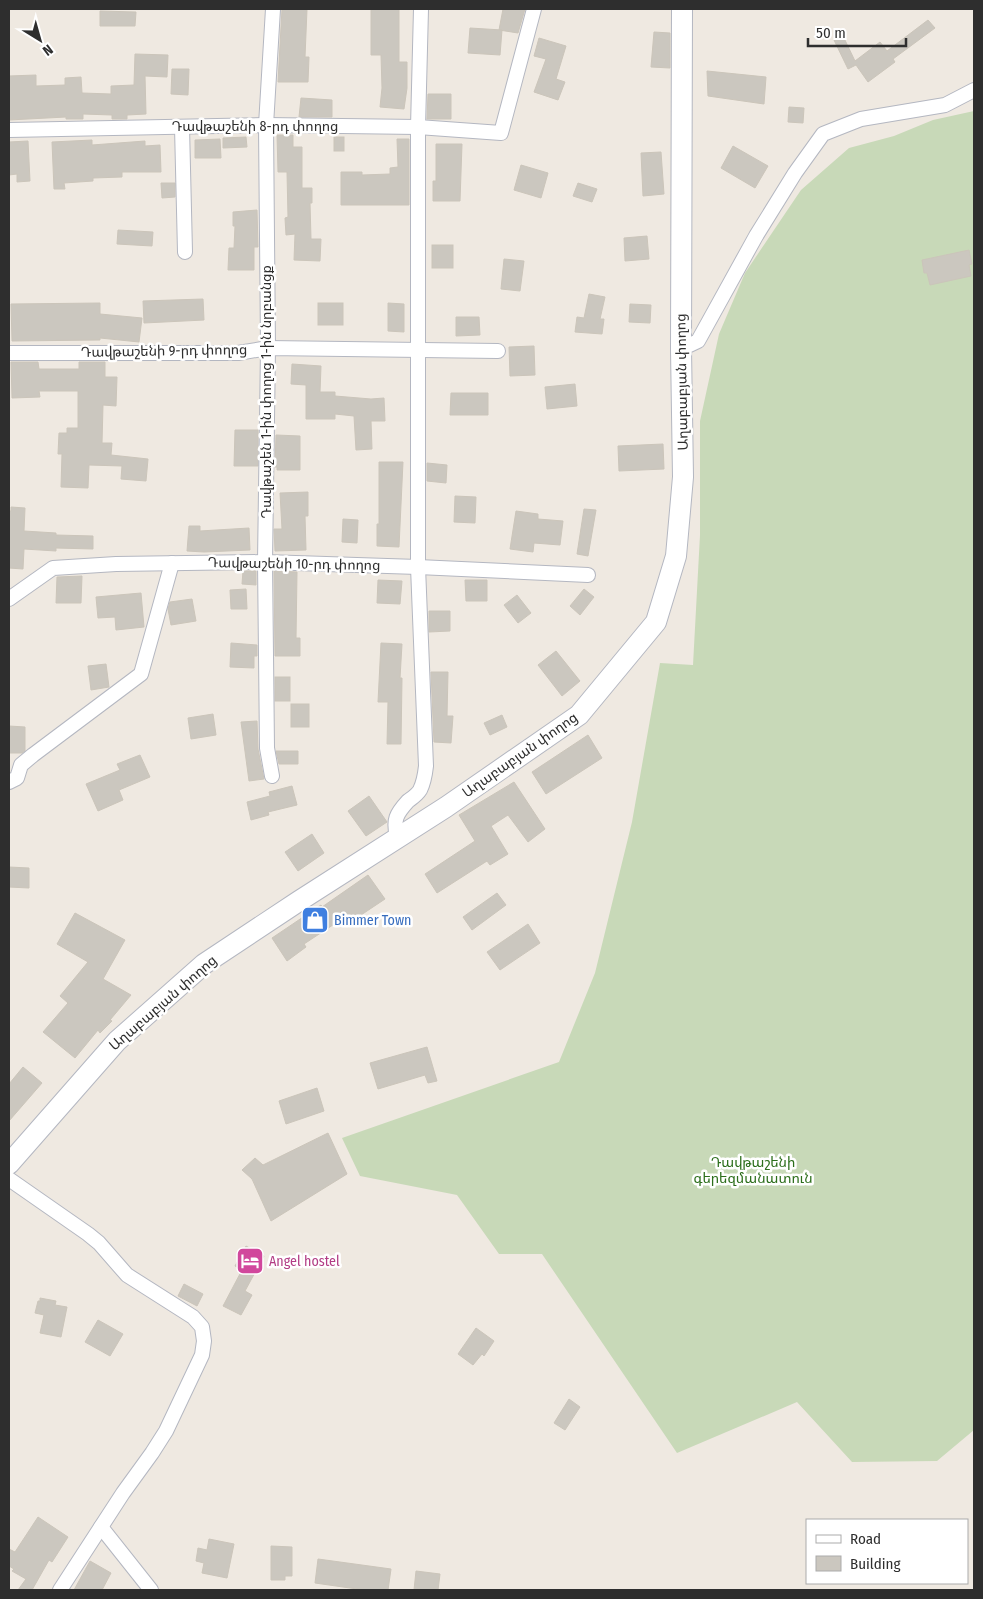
<svg xmlns="http://www.w3.org/2000/svg" width="983" height="1599" font-family="'Fira Sans Condensed','Noto Sans Armenian',sans-serif">
<rect width="100%" height="100%" fill="#efe9e1"/>
<!-- cemetery -->
<path fill="#c8d9b8" d="M974,111v1319l-37,31 -85,1 -55,-60 -120,51 -135,-199h-43l-42,-59 -97,-19 -18,-38 217,-76 36,-89 37,-151 28,-159 33,2 7,-130v-114l19,-87 26,-61 56,-83 48,-42 45,-12 39,-16z"/>
<!-- building -->
<g fill="#cbc7bf" stroke="#cbc5ba">
<path d="M282,9h25l-2,48h4l-1,25h-30z"/>
<path d="M371,9h28v53h8v26l-3,21 -24,-2 2,-19 -1,-33h-10z"/>
<path d="M503,9h22l-7,24 -19,-3z"/>
<path d="M100,11l36,1 -1,14h-35z"/>
<path d="M928,20l7,8 -42,31 2,3 -27,20 -12,-17 -8,4 -14,-29 9,-4 12,25 25,-19 7,9z"/>
<path d="M470,28l32,2 -2,25 -32,-2z"/>
<path d="M654,32l16,1v35l-19,-1z"/>
<path d="M539,38l27,8 -10,33 9,3 -7,18 -24,-8 12,-33 -12,-3z"/>
<path d="M135,54l33,1 -1,22 -22,-1 1,38 -19,1v4h-15v-4l-29,-1v5h-17v-2l-57,3v-44l27,-1v11l29,-1v-7l16,-1 1,16 29,1v-8l23,-1z"/>
<path d="M172,69h17l-1,26 -17,-1z"/>
<path d="M707,71l59,6 -2,27 -56,-8z"/>
<path d="M428,94h23v25h-24z"/>
<path d="M301,98l31,2v17h-33z"/>
<path d="M789,107l15,1 -1,15 -15,-1z"/>
<path d="M277,135h16v12h9v41h10v15h-2l1,36h10l-1,22 -26,-1 1,-26 -9,1 -1,-17 3,-1 -1,-45h-9z"/>
<path d="M246,137l1,10 -24,1v-10z"/>
<rect x="334" y="137" width="10" height="14"/>
<path d="M220,139l1,19h-26v-18z"/>
<path d="M397,139h12v66h-68v-33h21v3l28,-1v-6l8,-1z"/>
<path d="M92,140v5l53,-4v5l15,-1 1,27h-39v5l-29,1v3l-29,2 1,6h-11l-2,-47z"/>
<path d="M28,141l2,40 -13,1v-8l-8,1v-33z"/>
<path d="M436,144h26l-2,57h-27v-20h3z"/>
<path d="M733,146l35,20 -13,22 -34,-20z"/>
<path d="M661,152l3,42 -21,2 -2,-43z"/>
<path d="M521,165l27,8 -7,25 -27,-8z"/>
<path d="M161,183h14v14l-13,1z"/>
<path d="M578,183l19,6 -5,13 -19,-6z"/>
<path d="M257,210l1,37h-4v23h-26l1,-22h5l1,-22h-2v-14z"/>
<path d="M118,230l35,2 -1,14 -35,-2z"/>
<path d="M647,236l2,23 -24,2 -1,-23z"/>
<rect x="432" y="245" width="21" height="23"/>
<path d="M969,250l3,14 -3,1 2,11 -41,9 -3,-12h-3l-2,-13z"/>
<path d="M504,259l20,2 -4,30 -19,-2z"/>
<path d="M589,294l16,3 -5,22h4l-2,15 -27,-2 2,-15 7,1z"/>
<path d="M203,299l1,21 -60,3 -1,-22z"/>
<path d="M100,303v11l42,4 -3,24 -39,-4v2l-88,1 -1,-37z"/>
<rect x="318" y="303" width="25" height="22"/>
<path d="M388,303l16,1v28l-16,-1z"/>
<path d="M630,304l21,1 -1,18 -21,-1z"/>
<path d="M456,317h23l1,18 -24,1z"/>
<path d="M534,346l1,29 -25,1 -1,-29z"/>
<path d="M11,362h27l1,7h40v-7h26v15h12l-1,29 -13,-1 -1,38h10l-1,12 37,4 -2,22 -25,-2 1,-13 -33,-1 -1,23 -27,-1 1,-33h-4l1,-21h8v-5h11v-37h-39l1,6 -28,1z"/>
<path d="M292,364l29,2 -1,26h15v4l36,3 13,-1 1,23h-14l1,28 -16,1 -2,-34 -19,-2v5h-29v-34l-15,-1z"/>
<path d="M575,384l2,22 -30,3 -2,-22z"/>
<path d="M451,393h37v22h-38z"/>
<path d="M235,430h23v36h-24z"/>
<path d="M276,435l24,1v34h-23v-3h-2z"/>
<path d="M663,444l1,25 -45,2 -1,-25z"/>
<path d="M379,462h24l-4,85 -22,-1v-22h2z"/>
<path d="M427,463l20,2 -1,18 -19,-2z"/>
<path d="M308,492v24h-3l1,34 -31,1 -1,-22h8l-2,-36z"/>
<path d="M455,496l21,1 -1,26 -21,-1z"/>
<path d="M11,507l14,1 -1,23 32,2v2l37,1v13l-37,-1v3l-32,-2 -1,20 -14,-1v-57h2z"/>
<path d="M584,509l12,1 -8,46 -11,-2z"/>
<path d="M516,511l22,3v5l25,2 -3,24 -26,-2 -1,9 -23,-3z"/>
<path d="M343,519l15,1 -1,23 -15,-1z"/>
<path d="M189,526h11v5l49,-3 1,22 -46,2 -17,-1z"/>
<path d="M243,571h13v14l-14,-1z"/>
<path d="M274,571l23,1 -1,66h4v18h-25z"/>
<path d="M82,576l-1,27h-25l1,-26z"/>
<path d="M378,580l24,1 -2,23 -23,-1z"/>
<path d="M465,580h22v21h-21z"/>
<path d="M246,589l1,20h-16l-1,-19z"/>
<path d="M584,589l10,8 -14,18 -10,-9z"/>
<path d="M141,593l3,34 -28,3 -1,-13 -17,1 -2,-21z"/>
<path d="M517,595l14,18 -13,10 -14,-18z"/>
<path d="M192,599l4,22 -25,4 -3,-16 2,-7z"/>
<path d="M429,611h21v20l-21,1z"/>
<path d="M231,643l26,2v11h-3v12l-24,-1z"/>
<path d="M381,643l21,1 -2,34h2l-1,66h-14l1,-42h-10z"/>
<path d="M556,651l24,30 -18,15 -24,-31z"/>
<path d="M106,664l3,23 -18,3 -3,-24z"/>
<path d="M431,672h17l-1,44h6l-2,27 -17,-1z"/>
<rect x="275" y="677" width="15" height="24"/>
<rect x="291" y="704" width="18" height="23"/>
<path d="M213,714l3,21 -25,4 -3,-21z"/>
<path d="M502,715l5,12 -17,8 -6,-12z"/>
<path d="M257,721l1,28 6,30 -15,2 -8,-59z"/>
<path d="M9,726l16,1v24l-3,2h-13z"/>
<path d="M588,735l14,23 -56,36 -14,-22z"/>
<path d="M276,751h22v13h-19z"/>
<path d="M140,755l10,22 -31,13 4,10 -25,11 -12,-27 34,-14 -3,-6z"/>
<path d="M514,782l31,47 -17,13 -20,-27 -17,11 17,28 -18,11 -3,-4 -50,32 -12,-19 50,-33 -16,-26z"/>
<path d="M292,786l5,19 -29,7 1,3 -18,5 -4,-18 23,-6 -1,-4z"/>
<path d="M369,796l18,26 -21,14 -18,-25z"/>
<path d="M312,834l12,19 -26,18 -13,-19z"/>
<path d="M9,867l20,1v20l-20,-1z"/>
<path d="M368,875l17,24 -33,22 -4,-6 -44,29 2,3 -19,14 -15,-23 49,-33 1,2z"/>
<path d="M497,893l9,12 -34,25 -9,-13z"/>
<path d="M75,913l50,27 -22,39 28,16 -21,25 2,1 -12,12 -2,-3 -23,28 -32,-26 25,-29 -8,-7 28,-34 -31,-18z"/>
<path d="M528,924l12,19 -40,27 -13,-18z"/>
<path d="M427,1047l10,34 -9,2 -3,-8 -47,14 -8,-26z"/>
<path d="M23,1067l19,16 -33,38v-37z"/>
<path d="M317,1088l7,23 -38,13 -7,-23z"/>
<path d="M328,1133l19,41 -76,47 -19,-42 -10,-9 13,-12 8,7z"/>
<path d="M246,1246l18,10 -19,35 7,4 -11,20 -18,-9 19,-36 -7,-4z"/>
<path d="M184,1284l19,10 -6,12 -19,-10z"/>
<path d="M40,1298l16,3 -1,4 12,2 -6,30 -21,-4 4,-18 -9,-2 3,-12h2z"/>
<path d="M98,1320l25,14 -13,22 -25,-14z"/>
<path d="M476,1328l18,13 -10,15 -2,-2 -9,11 -15,-11z"/>
<path d="M569,1399l11,8 -15,23 -11,-7z"/>
<path d="M38,1517l30,20 -16,25 -3,-2 -17,30h-14l8,-11 -14,-8 2,-2 -5,-3v-17l6,3z"/>
<path d="M209,1539l25,5 -7,34 -25,-5 2,-10 -8,-2 2,-13 9,2z"/>
<path d="M271,1546l21,1v29h-7v4h-14z"/>
<path d="M318,1559l73,10 -3,21h-24l-49,-7z"/>
<path d="M90,1561l21,12 -9,17h-28z"/>
<path d="M416,1571l24,3 -2,16h-24z"/>
</g>
<g fill="none" stroke-linecap="round" stroke-linejoin="round">
<!-- street casing -->
<g stroke="#b4b7c1" stroke-width="16">
<g id="street">
<path d="M182,127l3,125"/>
<path d="M9,130l257,-5 152,2 83,6 33,-124"/>
<path d="M681,349l17,-8 58,-105 39,-63 28,-39 38,-15 84,-14 29,-15"/>
<path d="M9,353h229l30,-5 230,3"/>
<path d="M9,599l44,-31 63,-4 149,-2 153,5 170,8"/>
<path d="M272,776l-5,-28 -2,-186 3,-214 -2,-223 7,-116"/>
<path d="M9,782l8,-4 4,-13 12,-10 108,-81 31,-111"/>
<path d="M397,837c-4,-17 -1,-23 11,-36 4,-3 9,-6 12,-11 4,-8 5,-15 6,-24l-8,-199v-440l3,-118"/>
<path d="M9,1179l79,55 11,9 28,32 66,42 9,10 2,14 -2,14 -36,76 -14,22 -29,40 -63,97"/>
<path d="M101,1527l50,63"/>
</g>
</g>
<!-- secondary casing -->
<g stroke="#b4b7c1" stroke-width="22">
<path id="secondary" d="M9,1164l108,-123 87,-77 95,-63 147,-94 133,-92 77,-93 20,-66 7,-79 -2,-128 1,-340"/>
</g>
<!-- street -->
<use href="#street" stroke="#fff" stroke-width="14"/>
<!-- secondary -->
<use href="#secondary" stroke="#fff" stroke-width="20"/>
</g>
<!-- icons -->
<defs>
<g id="shop-square" transform="scale(1.4375)"><rect x="-9" y="-9" width="18" height="18" rx="4" fill="#3f7fe0" stroke="#fff"/><path d="M-5-2.5h2.3a2.7 3.5 0 0 1 5.4 0H5L5.5 6h-11ZM-1.5-2.5h3a1.5 2.3 0 0 0-3 0Z" fill="#fff"/></g>
<g id="hotel-square" transform="scale(1.4375)"><rect x="-9" y="-9" width="18" height="18" rx="4" fill="#d1479c" stroke="#fff"/><path d="M-6-4.5h1.5V1H6V5H4.5V3h-9V5H-6ZM-4 0a1.8 1.8 0 1 1 3.6 0ZM.5 0V-2.5h3Q6-2.5 6 0Z" fill="#fff"/></g>
</defs>
<g fill-rule="evenodd">
<use href="#shop-square" x="315" y="920"/>
<use href="#hotel-square" x="250" y="1261"/>
</g>
<g text-anchor="middle" dominant-baseline="central" stroke-width="5" stroke-linejoin="round" paint-order="stroke">
<!-- street labels -->
<g font-size="14" fill="#2e2e2e" stroke="#fff">
<text x="255" y="126">Դավթաշենի 8-րդ փողոց</text>
<text transform="translate(164 351) rotate(-1)">Դավթաշենի 9-րդ փողոց</text>
<text transform="translate(682 382) rotate(-91)">Աղաբաբյան փողոց</text>
<text transform="translate(266 392) rotate(-90)">Դավթաշեն 1-ին փողոց 1-ին նրբանցք</text>
<text transform="translate(294 564) rotate(1)">Դավթաշենի 10-րդ փողոց</text>
<text transform="translate(520 755) rotate(-35)">Աղաբաբյան փողոց</text>
<text transform="translate(163 1003) rotate(-41)">Աղաբաբյան փողոց</text>
</g>
<!-- shop labels -->
<g font-size="14" fill="#366cbe" stroke="#fff" text-anchor="start">
<text x="334" y="920">Bimmer Town</text>
</g>
<!-- park labels -->
<g font-size="14" fill="#2c6e1b" stroke="#fff">
<text x="753" y="1162">Դավթաշենի<tspan x="753" dy="16">գերեզմանատուն</tspan></text>
</g>
<!-- hotel labels -->
<g font-size="14" fill="#b23c85" stroke="#fff" text-anchor="start">
<text x="269" y="1261">Angel hostel</text>
</g>
</g>
<!-- border -->
<rect width="983" height="1599" fill="none" stroke="#2e2e2e" stroke-width="20"/>
<!-- legend -->
<rect x="806" y="1519" width="162" height="65" fill="#ffffff" stroke="#ababab"/>
<rect x="816" y="1535" width="25" height="8" fill="#ffffff" stroke="#ababab"/>
<text x="850" y="1544" font-size="15" fill="#2e2e2e">Road</text>
<rect x="816" y="1556" width="25" height="15" fill="#cbc7bf" stroke="#ababab"/>
<text x="850" y="1569" font-size="15" fill="#2e2e2e">Building</text>
<!-- north arrow -->
<g transform="translate(40 40) rotate(143)" stroke="#ffffff" stroke-width="4" paint-order="stroke">
<path d="M0-4L9 19L0 12L-9 19Z" fill="#2e2e2e"/>
<text y="-8" font-size="14" font-weight="bold" text-anchor="middle" fill="#2e2e2e">N</text>
</g>
<!-- scale -->
<path d="M808 38v8h98v-8" fill="none" stroke="#2e2e2e" stroke-width="2.5"/>
<text x="816" y="38" font-size="15" fill="#2e2e2e" stroke="#ffffff" stroke-width="4" paint-order="stroke">50 m</text>
</svg>
